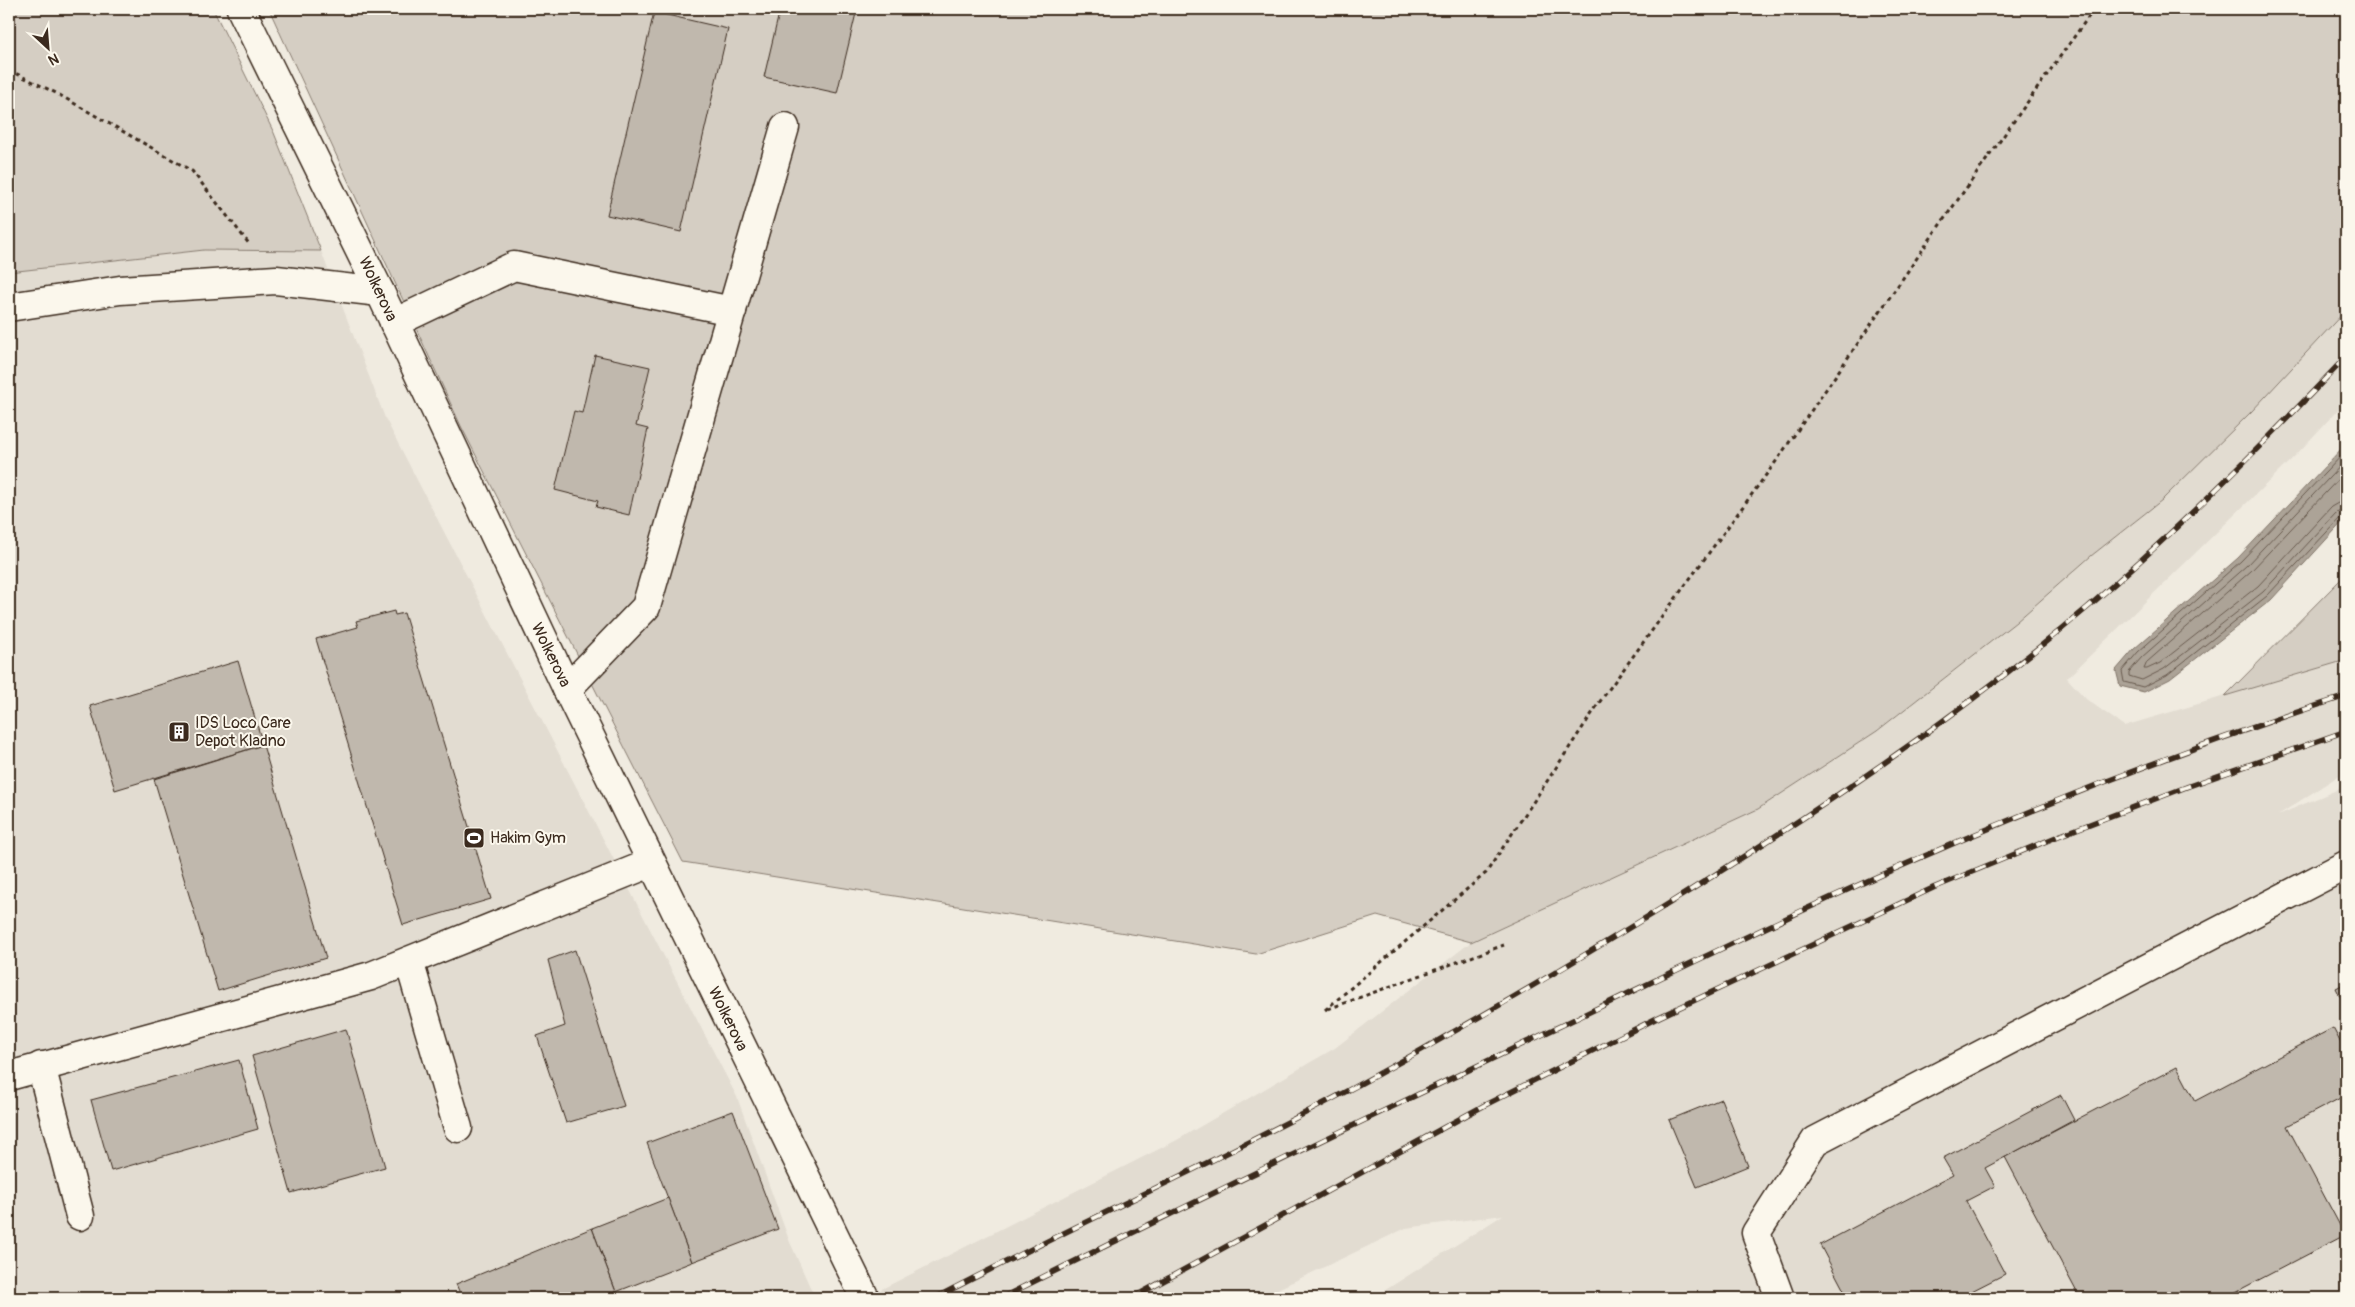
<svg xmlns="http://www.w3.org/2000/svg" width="2355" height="1307" font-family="Pangolin,sans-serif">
<rect width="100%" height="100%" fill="#f0ebe0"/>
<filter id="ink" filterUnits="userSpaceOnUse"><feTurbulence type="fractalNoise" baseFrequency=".02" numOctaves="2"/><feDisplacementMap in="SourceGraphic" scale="10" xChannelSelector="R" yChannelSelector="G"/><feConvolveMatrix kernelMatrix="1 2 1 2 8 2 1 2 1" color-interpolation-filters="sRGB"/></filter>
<g filter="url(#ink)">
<!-- built -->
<g fill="#e2dcd1">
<path d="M204,250l117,1 64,167 352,679 52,143 26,58h-806v-1026z"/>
<path d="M2346,310v91l-50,54 -229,223 19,21 38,27 222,-66v111l-68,44 68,-29v512h-973l130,-83 -97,13 -147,70h-395l313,-158 158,-92 136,-106 287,-133 119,-78 139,-109 75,-66 71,-56z"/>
</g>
<!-- green -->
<g fill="#d5cec3" stroke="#887c70">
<path d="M9,9h204l61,124 47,118 -117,-1 -195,22z"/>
<path d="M269,9h2077v301l-94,101 -90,89 -71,56 -75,66 -139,109 -119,78 -287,133 -94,-26 -121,38 -573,-92 -222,-436z"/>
<path d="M2346,574v86l-121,36z"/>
</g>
<!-- water -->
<path fill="#aca397" stroke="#7f7367" d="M2346,444v74l-75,82 -101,79 -26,13 -24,-6 -4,-16 18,-21 104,-91z"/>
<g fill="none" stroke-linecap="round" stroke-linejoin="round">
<!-- shore -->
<g stroke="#685a4e" stroke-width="1">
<path d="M2346,451l-105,110 -103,91 -16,19 2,11 19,5 24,-12 100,-79 74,-79 5,-2"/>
<path d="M2346,460l-100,106 -104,91 -13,15v4l13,4 22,-11 99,-77 73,-79 10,-4"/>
<path d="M2346,471l-95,100 -104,91 -3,7h3l13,-6 98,-77 73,-79 7,-4 8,-1"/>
</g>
</g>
<!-- building -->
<g fill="#c0b8ad" stroke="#3b2a1e">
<path d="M780,9h87l-1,3 -9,-3 -20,84 -73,-16z"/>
<path d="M654,12l74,17 -47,203 -74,-17z"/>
<path d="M595,355l55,12 -14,59 12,3 -19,86 -33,-8 2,-6 -43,-11 19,-79 8,2z"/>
<path d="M394,611l1,4 9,-2 87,286 -88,26 -87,-286 42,-12 -2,-6z"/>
<path d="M238,661l25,84 -148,45 -25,-84z"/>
<path d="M263,745l63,213 -108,33 -64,-212z"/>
<path d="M575,950l49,156 -58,17 -29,-87 28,-10 -17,-66z"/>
<path d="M2346,983v25l-10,-20z"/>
<path d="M2333,1028l13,25v42l-59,31 58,109 -121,63h-144l-75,-141 172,-90 18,34z"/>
<path d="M346,1029l39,138 -94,26 -39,-137z"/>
<path d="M239,1060l19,69 -147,42 -20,-71z"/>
<path d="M2061,1095l13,25 -89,48 10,18 -29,15 39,73 -47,24h-110l-28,-53 133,-70 -10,-17z"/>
<path d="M1721,1099l27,67 -51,21 -28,-67z"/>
<path d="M733,1111l45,118 -86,33 -45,-119z"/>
<path d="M668,1198l24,64 -76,30 -24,-64z"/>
<path d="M592,1228l24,64 -17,6h-137l-6,-14z"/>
</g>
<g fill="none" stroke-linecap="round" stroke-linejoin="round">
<!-- minor casing -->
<g stroke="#3b2a1e" stroke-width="31">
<g id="minor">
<path d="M9,307l111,-17 156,-10 104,12"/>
<path d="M394,323l120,-57 218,45"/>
<path d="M567,689l79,-82 139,-480"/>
<path d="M409,961l49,167"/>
<path d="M41,1066l39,150"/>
<path d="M9,1076l362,-100 280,-113"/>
<path d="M1780,1298l-24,-65 59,-92 531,-276"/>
</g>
</g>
<!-- major casing -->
<g stroke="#3b2a1e" stroke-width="31">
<path id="major" d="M241,9l139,283 187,397 298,609"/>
</g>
<!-- path -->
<g stroke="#3b2a1e" stroke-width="3" stroke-dasharray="4 4" stroke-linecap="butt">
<path d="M9,70l47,23 136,78 58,74"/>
<path d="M1328,1009l176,-64"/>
<path d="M1325,1010l161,-137 115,-173 176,-240 160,-231 157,-220"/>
</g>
<!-- minor -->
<use href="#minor" stroke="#fbf7ec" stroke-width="28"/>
<!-- major -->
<use href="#major" stroke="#fbf7ec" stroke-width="28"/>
<!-- rail casing -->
<g stroke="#3b2a1e" stroke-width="5.5">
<g id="rail">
<path d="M935,1298c124,-65 252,-123 376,-188 119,-62 235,-131 349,-201 149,-92 295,-189 428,-302 91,-78 176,-163 258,-250"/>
<path d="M1001,1298c183,-92 368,-180 553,-269 109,-52 218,-106 329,-155 151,-67 306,-127 463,-178"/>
<path d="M1132,1298l353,-193 174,-88 274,-129 128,-53 128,-49 157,-55"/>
</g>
</g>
<!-- rail -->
<use href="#rail" stroke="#fbf7ec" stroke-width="4" stroke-dasharray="11" stroke-linecap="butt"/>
</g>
</g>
<!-- icons -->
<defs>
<g id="building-square" transform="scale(1.125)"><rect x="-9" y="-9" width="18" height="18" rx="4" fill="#3b2a1e" stroke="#fbf7ec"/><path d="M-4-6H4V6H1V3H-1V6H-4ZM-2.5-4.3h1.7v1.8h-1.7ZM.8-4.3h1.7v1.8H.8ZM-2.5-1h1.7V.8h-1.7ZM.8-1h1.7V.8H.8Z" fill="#fff"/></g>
<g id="stadium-square" transform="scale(1.125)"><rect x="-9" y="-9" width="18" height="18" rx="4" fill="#3b2a1e" stroke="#fbf7ec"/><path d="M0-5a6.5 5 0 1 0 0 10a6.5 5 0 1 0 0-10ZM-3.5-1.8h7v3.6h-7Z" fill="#fff"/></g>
</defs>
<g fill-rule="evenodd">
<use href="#building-square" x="179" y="732"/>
<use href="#stadium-square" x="474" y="838"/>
</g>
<g text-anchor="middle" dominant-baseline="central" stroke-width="4" stroke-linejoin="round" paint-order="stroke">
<!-- street labels -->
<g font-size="16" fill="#3b2a1e" stroke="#fbf7ec">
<text transform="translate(378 289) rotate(65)">Wolkerova</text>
<text transform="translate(551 655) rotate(64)">Wolkerova</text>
<text transform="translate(728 1019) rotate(64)">Wolkerova</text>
</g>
<!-- poi labels -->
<g font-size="16" fill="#3b2a1e" stroke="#fbf7ec" text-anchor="start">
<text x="195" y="723">IDS Loco Care<tspan x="195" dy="18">Depot Kladno</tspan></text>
<text x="490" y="838">Hakim Gym</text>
</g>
</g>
<!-- margin -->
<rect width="2355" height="1307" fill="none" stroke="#fbf7ec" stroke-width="30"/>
<rect x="15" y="15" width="2325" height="1277" fill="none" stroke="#3b2a1e" stroke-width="2" filter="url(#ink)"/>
<!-- north arrow -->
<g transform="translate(48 48) rotate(154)" stroke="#fbf7ec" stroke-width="4" paint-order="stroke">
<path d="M0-4L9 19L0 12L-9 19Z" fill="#3b2a1e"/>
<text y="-8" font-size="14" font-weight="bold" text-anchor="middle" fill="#3b2a1e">N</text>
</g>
</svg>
